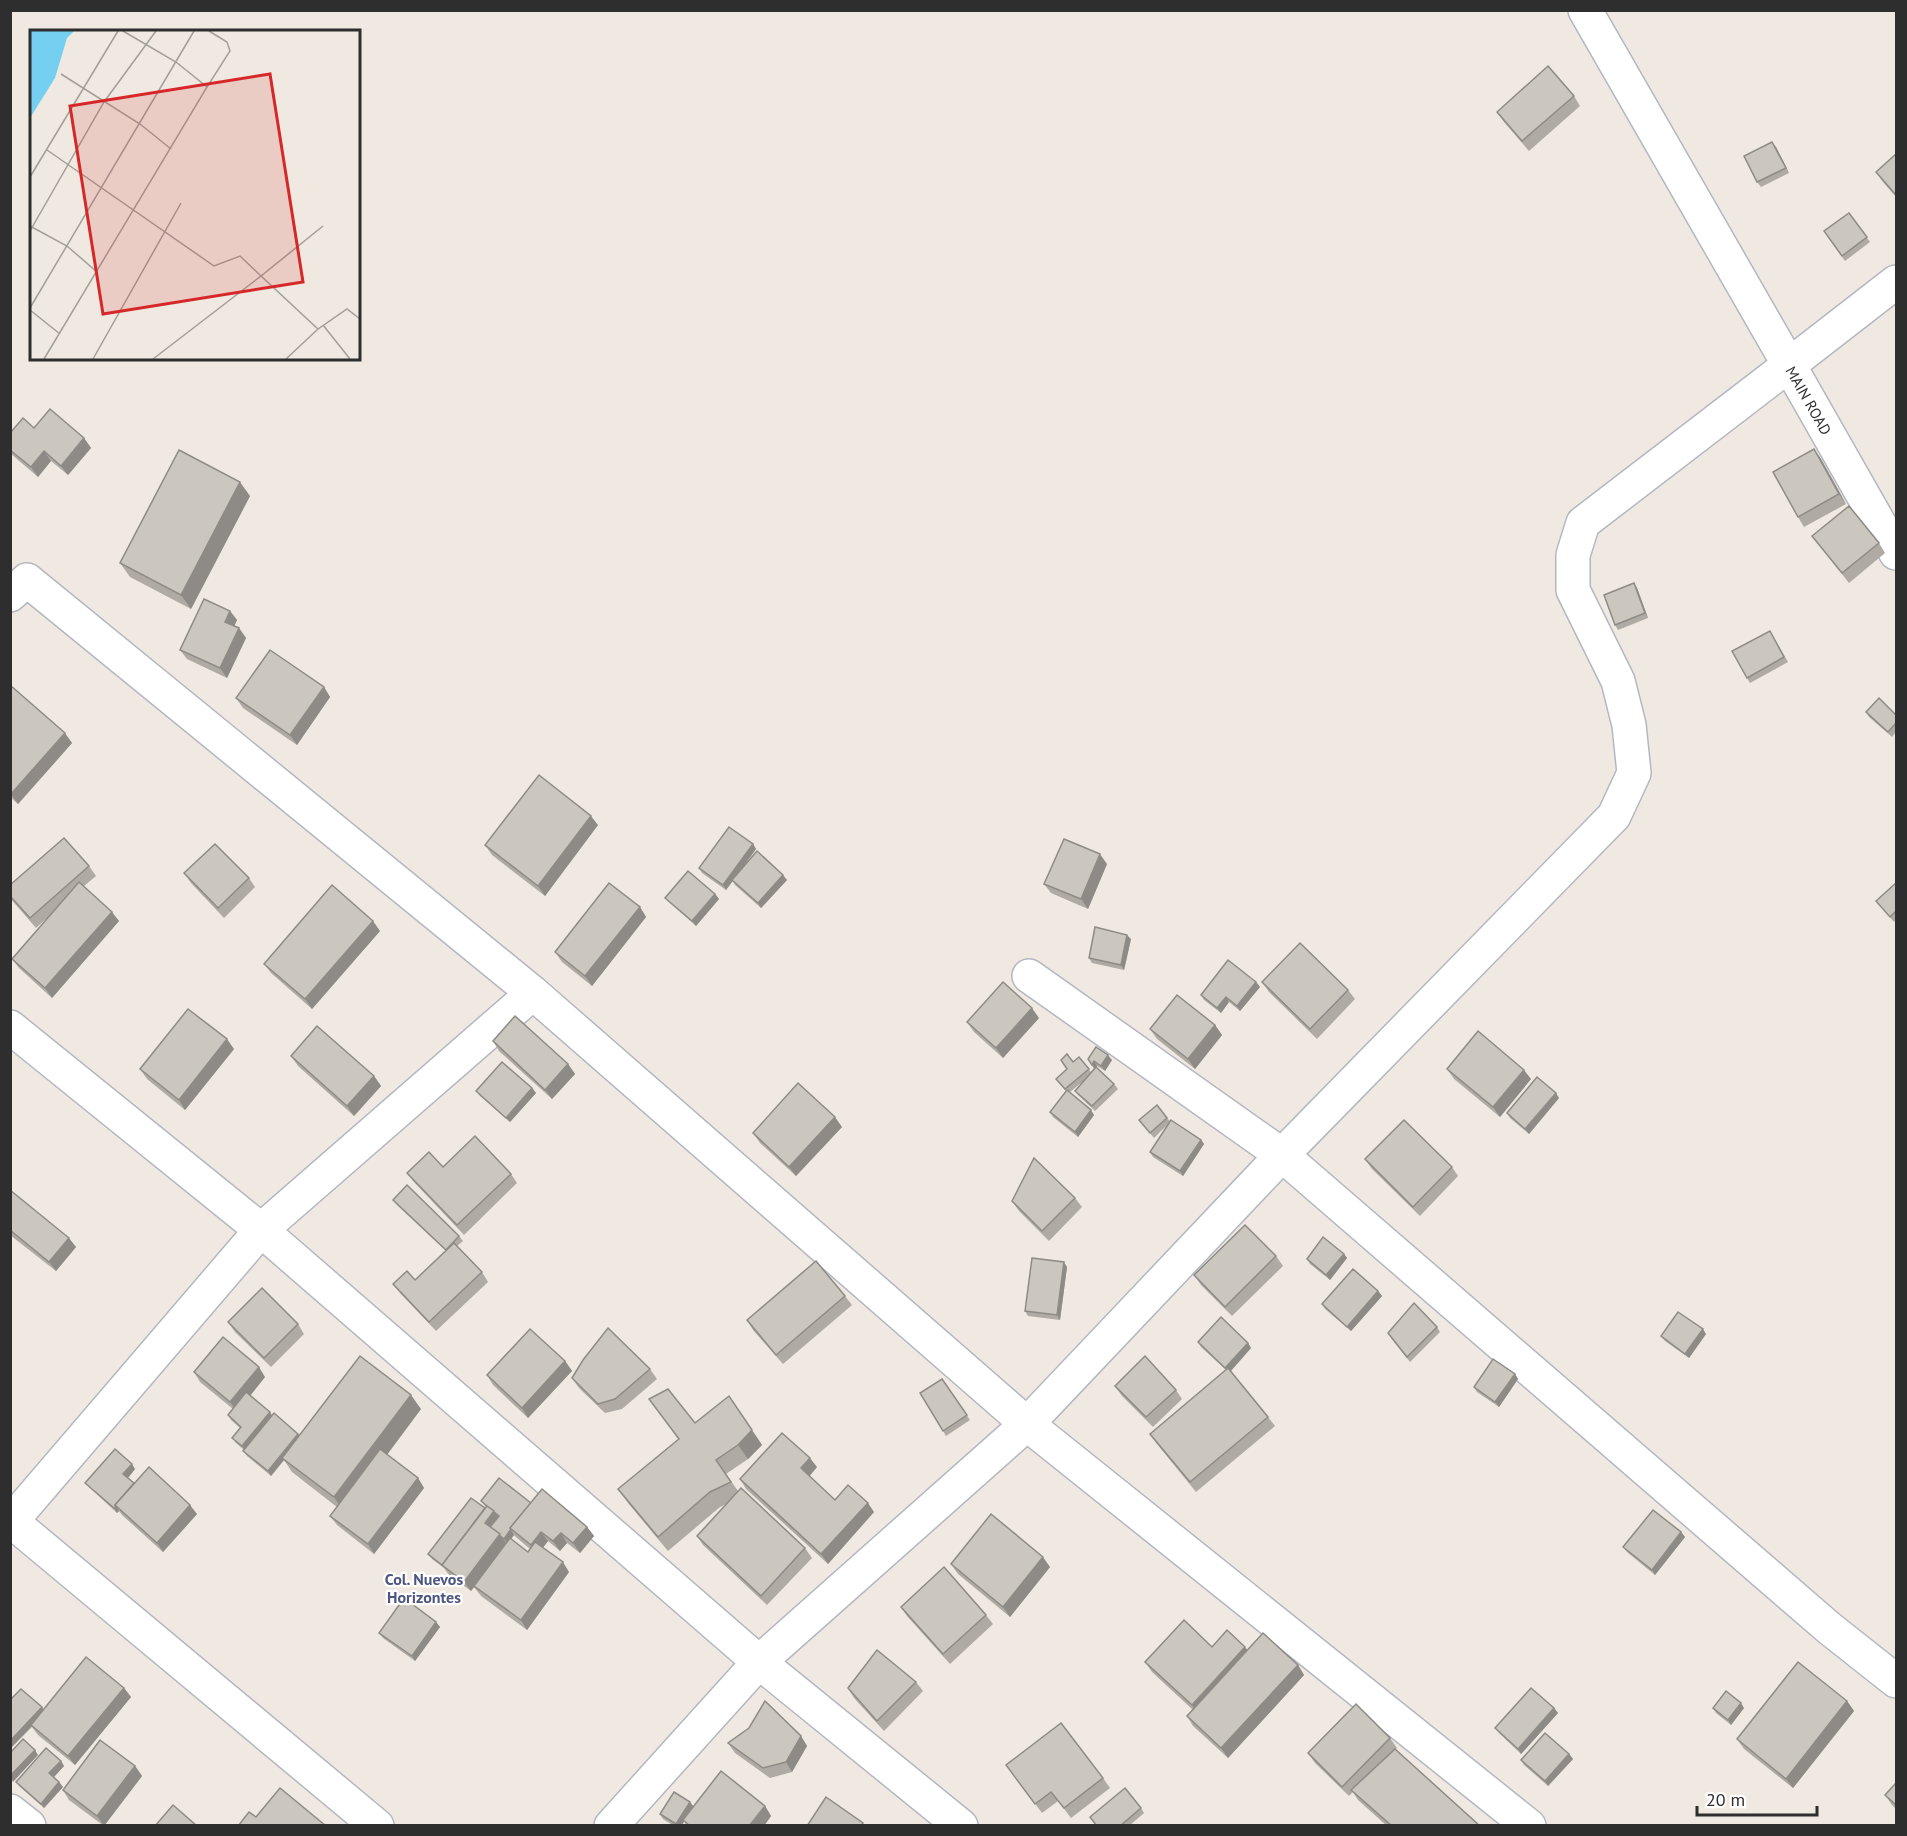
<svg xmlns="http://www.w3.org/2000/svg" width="1907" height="1836" font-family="'PT Sans',sans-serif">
<rect width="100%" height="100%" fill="#efe9e1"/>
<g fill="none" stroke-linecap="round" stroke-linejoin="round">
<!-- street casing -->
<g stroke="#b4b7c1" stroke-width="36">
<g id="street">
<path id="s1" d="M1896,282l-107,83 107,188"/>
<path d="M10,595l17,-15 506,413 494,431 502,402"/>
<path d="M1029,976l253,179 547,473 67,53"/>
<path d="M10,1027l251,203 498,432 202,164"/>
<path d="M10,1520l367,306"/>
<path d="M10,1523l251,-293 272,-237"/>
<path d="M10,1811l19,15"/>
<path d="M611,1826l148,-164 268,-238 255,-269 332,-339 20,-43 -5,-48 -11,-44 -45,-91v-35l10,-32 206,-158 -204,-355"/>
</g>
</g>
<!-- street -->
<use href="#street" stroke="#fff" stroke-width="33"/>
</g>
<!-- wall -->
<g fill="#afaba4" fill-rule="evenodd">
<path d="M1574,96l6,10 -51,45 -25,-29 -7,-10z"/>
<path d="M1776,147l13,26 -28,14 -4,-5z"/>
<path d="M1896,154v43l-13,-15 -7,-10z"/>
<path d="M1849,213l21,29 -25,19 -21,-30z"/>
<path d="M10,433l74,5 7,10 -23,27 -17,-14 -13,16 -28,-24z"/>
<path d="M1814,449l7,10 25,45 -42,23 -6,-10z"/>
<path d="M250,496l-59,113 -61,-32 -10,-14z"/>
<path d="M1812,536l67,7 6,10 -36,30z"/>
<path d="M1634,583l3,5 11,30 -30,12 -3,-5z"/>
<path d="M230,611l7,9 -3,6 5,2 7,10 -19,40 -40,-19 -7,-9z"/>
<path d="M1770,631l18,31 -38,21 -3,-5z"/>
<path d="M10,685l62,58 -54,61 -8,-7z"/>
<path d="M324,687l6,10 -33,48 -54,-37 -7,-10z"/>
<path d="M1866,712l30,3v17l-4,5 -23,-20z"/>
<path d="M598,825l-53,71 -53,-41 -7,-10z"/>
<path d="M753,844l3,5 -12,17 43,14 -26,28 -26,-23 -2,-4 -7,9 -24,-17 -3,-5z"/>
<path d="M1107,864l-19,45 -37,-16 -7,-9z"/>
<path d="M89,866l7,10 -12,10 35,35 -67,77 -33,-30 -7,-9 37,-43 -13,12 -26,-30v-13z"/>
<path d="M184,873l65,5 6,9 -31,31 -33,-35z"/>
<path d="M1896,883v36l-2,3 -18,-21z"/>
<path d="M715,894l4,5 -23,27 -27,-24 -4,-4z"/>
<path d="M640,907l6,10 -54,69 -30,-24 -7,-10z"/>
<path d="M380,931l-68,78 -41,-36 -7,-9z"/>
<path d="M1131,939l-7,31 -32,-7 -3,-5z"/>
<path d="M1256,982l4,5 -20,24 -11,-9 -8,11 -17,-13 -3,-5z"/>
<path d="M1262,982l86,8 7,9 -38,40 -48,-47z"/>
<path d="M1039,1018l-36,40 -29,-26 -7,-10z"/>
<path d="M1215,1025l7,10 -27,34 -38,-30 -7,-10z"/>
<path d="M493,1041l75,23 7,10 -23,25 -53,-48z"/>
<path d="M234,1049l-49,61 -38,-31 -7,-10z"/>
<path d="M291,1056l83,20 7,10 -27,30 -56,-50z"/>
<path d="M1079,1057l12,15 3,-4 -6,-9 24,1 -7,11 -8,-5v2l17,16 4,5 -23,22 -17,-16 -3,-4 7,-9 -12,10 24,23 -16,22 -25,-20 -3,-5 16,-21 -10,-12 11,-10z"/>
<path d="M1447,1069l84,10 -31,38 -46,-38z"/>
<path d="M532,1088l4,5 -26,29 -30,-26 -4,-5z"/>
<path d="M1559,1098l-30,36 -19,-16 -3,-5z"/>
<path d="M1167,1118l3,3 31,19 3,4 -21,32 -30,-19 -3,-5 17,-27 -13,13 -15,-18z"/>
<path d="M842,1127l-46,49 -36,-33 -7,-10z"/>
<path d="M1365,1159l87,8 6,9 -38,40 -48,-47z"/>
<path d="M443,1167l68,7 6,9 -53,52 -50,-53 -7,-9z"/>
<path d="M10,1190l66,57 -20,24 -46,-36z"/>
<path d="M1075,1198l7,9 -33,34 -30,-30 -7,-10z"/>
<path d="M393,1200l66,36 4,5 -6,5 25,26 6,10 -52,49 -36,-38 -7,-9 22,-4 31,-29 -49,-46z"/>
<path d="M1344,1254l3,4 -17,22 -20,-16 -3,-5z"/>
<path d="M1276,1256l7,10 -51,50 -31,-31 -7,-10z"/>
<path d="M1067,1267l-7,53 -32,-4 -3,-5z"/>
<path d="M1378,1291l4,5 -31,35 -26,-22 -3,-5z"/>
<path d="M845,1296l7,9 -69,59 -30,-34 -6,-10z"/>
<path d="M228,1322l70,2 6,10 -33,33 -36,-35z"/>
<path d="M1437,1327l3,5 -30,30 -19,-24z"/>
<path d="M1706,1334l-17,24 -24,-17 -4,-5z"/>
<path d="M1198,1342l50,1 3,5 -20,23 37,46 7,9 -79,66 -39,-48 -7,-10 76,-64 -25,-23z"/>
<path d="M565,1361l7,10 -44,47 -35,-33 -6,-10z"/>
<path d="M650,1369l7,10 -35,30 -17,4 -26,-25 -7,-10z"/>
<path d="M194,1372l71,5 -15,19 22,20 28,19 121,-26 -34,46 31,23 6,10 -50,66 -37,-29 -7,-9 7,-9 -45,-35 -8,-12 -13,16 -24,-20 -4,-5 1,-1 -8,-7 -4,-5 8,-10 -9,-8 -3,-5 5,-6 -33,-27z"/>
<path d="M1515,1374l3,5 -19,28 -22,-15 -3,-5z"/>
<path d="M942,1379l28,41 -24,16 -3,-5z"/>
<path d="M1115,1386l61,4 6,9 -29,28 -31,-31z"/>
<path d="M729,1396l33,49 -14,14 -22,15 12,17 67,57 7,10 -45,47 -64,-60 -6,-9 29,-32 -6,3 -52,44 -40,-48 -10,-14 60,-50 17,-16z"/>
<path d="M817,1467l-8,9 26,24 39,12 -46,52 -82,-75 -6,-10z"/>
<path d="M135,1469l-7,9 6,5 63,31 -34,38 -41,-37 -3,-4 -2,2 -28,-26 -4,-4z"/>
<path d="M481,1501l50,2 56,24 7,9 -14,17 -13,-10 -7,8 -12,-10 -5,7 26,24 -42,58 -46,-34 -7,-9 -3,4 -22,-16 -5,-7 -12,-9 -4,-5 57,-46 1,-1zM514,1535l3,3 13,11 -2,3 -17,-13z"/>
<path d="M1681,1532l4,5 -30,38 -28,-23 -4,-5z"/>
<path d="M951,1564l99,3 -40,50 -52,-43z"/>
<path d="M901,1607l85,8 7,9 -43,40 -43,-48z"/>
<path d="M436,1622l4,5 -25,34 -32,-23 -4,-5z"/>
<path d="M1212,1647l36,3 50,15 6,10 -76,83 -35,-32 -6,-10 6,-6 -41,-38 -7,-10z"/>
<path d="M916,1682l7,9 -39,40 -30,-33 -6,-10z"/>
<path d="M124,1688l7,9 -56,68 -37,-30 -6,-8 -22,22 33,-39z"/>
<path d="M1847,1701l7,10 -61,77 -49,-39 -7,-10z"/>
<path d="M1554,1708l4,5 -37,41 -22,-21 -4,-5z"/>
<path d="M1713,1708h31l-13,17 -15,-12z"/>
<path d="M749,1728l52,8 6,10 -15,26 -22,6 -35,-25 -7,-10z"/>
<path d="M1390,1738l7,10 -2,2 85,76h-93l-29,-26 -5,-8 -4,4 -34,-33 -7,-10z"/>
<path d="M1569,1754l4,5 -25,27 -24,-21 -3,-5z"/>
<path d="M61,1761l3,5 -10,11 5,5 4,5 -19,21 -24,-21 -4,-5z"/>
<path d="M1006,1765l97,13 7,10 -39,30 -13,-17 -16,12z"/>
<path d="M135,1766l7,10 -38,50 -35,-26 -6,-10z"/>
<path d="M1896,1783v26l-4,-4 -7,-10z"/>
<path d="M690,1802l3,4h72l6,10 -7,10h-77l-3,-5 -2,5h-8l-11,-7 -3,-5z"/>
<path d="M1141,1808l3,5 -15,13h-33l-6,-9z"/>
</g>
<!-- shaded-wall -->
<g fill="#8e8b86">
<path d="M1772,142l4,5 13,26 -3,-5z"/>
<path d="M84,438l7,10 -23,27 -7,-9z"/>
<path d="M1814,449l7,10 25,45 -7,-10z"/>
<path d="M44,451l7,10 -13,16 -7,-10z"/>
<path d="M240,482l10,14 -59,113 -10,-14z"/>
<path d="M1634,583l3,5 11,30 -3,-5z"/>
<path d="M230,611l7,9 -5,11 -7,-9z"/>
<path d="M239,628l7,10 -19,40 -7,-10z"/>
<path d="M324,687l6,10 -33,48 -7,-10z"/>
<path d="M65,733l7,10 -54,61 -7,-10z"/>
<path d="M591,816l7,9 -53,71 -7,-10z"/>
<path d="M753,844l3,5 -30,41 -3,-5z"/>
<path d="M1100,854l7,10 -19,45 -7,-10z"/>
<path d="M783,875l4,5 -26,28 -3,-5z"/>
<path d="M715,894l4,5 -23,27 -4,-5z"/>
<path d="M640,907l6,10 -54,69 -7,-10z"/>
<path d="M112,912l7,9 -67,77 -7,-10z"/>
<path d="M373,921l7,10 -68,78 -7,-10z"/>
<path d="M1127,935l4,4 -7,31 -3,-5z"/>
<path d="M1256,982l4,5 -20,24 -3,-5z"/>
<path d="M1226,997l3,5 -8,11 -4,-5z"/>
<path d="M1032,1008l7,10 -36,40 -7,-10z"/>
<path d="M1215,1025l7,10 -27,34 -7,-10z"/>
<path d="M227,1039l7,10 -49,61 -6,-10z"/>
<path d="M1108,1055l4,5 -7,11 -4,-5z"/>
<path d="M1094,1061l3,5 -2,4 -3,-5z"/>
<path d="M568,1064l7,10 -23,25 -7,-9z"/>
<path d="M1524,1070l7,9 -31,38 -7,-10z"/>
<path d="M374,1076l7,10 -27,30 -7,-10z"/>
<path d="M532,1088l4,5 -26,29 -4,-4z"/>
<path d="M1556,1093l3,5 -30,36 -4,-5z"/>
<path d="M1091,1110l3,5 -16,22 -3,-5z"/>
<path d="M835,1117l7,10 -46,49 -7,-9z"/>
<path d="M1201,1140l3,4 -21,32 -3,-5z"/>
<path d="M69,1238l7,9 -20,24 -7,-9z"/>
<path d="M1344,1254l3,4 -17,22 -4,-5z"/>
<path d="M1064,1262l3,5 -7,53 -3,-5z"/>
<path d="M1378,1291l4,5 -31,35 -4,-4z"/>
<path d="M1703,1329l3,5 -17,24 -4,-4z"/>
<path d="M1248,1343l3,5 -22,25 -4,-5z"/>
<path d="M565,1361l7,10 -44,47 -6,-10z"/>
<path d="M259,1367l6,10 -28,35 -7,-10z"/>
<path d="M1515,1374l3,5 -19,28 -4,-5z"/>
<path d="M411,1395l10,14 -77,103 -10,-15z"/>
<path d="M729,1396l33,49 -14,14 -10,-14z"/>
<path d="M270,1412l3,5 -28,34 -3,-5z"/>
<path d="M298,1434l4,4 -20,20 2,2 -13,16 -3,-5z"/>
<path d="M810,1458l7,9 -9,11 -7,-10z"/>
<path d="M132,1464l3,5 -8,10 -4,-5z"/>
<path d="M418,1478l6,10 -50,66 -6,-10z"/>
<path d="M868,1503l6,9 -46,52 -7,-10z"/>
<path d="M190,1505l7,9 -34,38 -6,-9z"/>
<path d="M116,1506l3,5 -2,2 -3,-5z"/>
<path d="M494,1511l7,10 -7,9 -8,-7z"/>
<path d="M587,1527l7,9 -14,17 -7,-10z"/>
<path d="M511,1530l3,5 -6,8 -4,-4z"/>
<path d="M541,1532l7,9 -11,14 -6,-10z"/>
<path d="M1681,1532l4,5 -30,38 -3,-5z"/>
<path d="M561,1533l6,10 -7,8 -7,-10z"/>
<path d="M500,1534l7,10 -36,47 -7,-9z"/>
<path d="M1043,1557l7,10 -40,50 -7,-10z"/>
<path d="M563,1562l6,10 -42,58 -6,-10z"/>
<path d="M436,1622l4,5 -25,34 -3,-5z"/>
<path d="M1245,1647l7,9 -54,59 -6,-10z"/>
<path d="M1298,1665l6,10 -76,83 -7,-10z"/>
<path d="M124,1688l7,9 -56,68 -7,-9z"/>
<path d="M1847,1701l7,10 -61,77 -7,-9z"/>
<path d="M1741,1703l3,5 -13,17 -3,-5z"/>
<path d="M42,1707l3,5 -35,37v-8z"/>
<path d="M1554,1708l4,5 -37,41 -3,-5z"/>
<path d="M801,1736l6,10 -15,26 -6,-10z"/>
<path d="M35,1750l3,5 -25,27 -3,-6z"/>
<path d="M1569,1754l4,5 -25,27 -3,-5z"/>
<path d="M61,1761l3,5 -11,12 -4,-5z"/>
<path d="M135,1766l7,10 -38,50 -7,-10z"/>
<path d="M59,1782l4,5 -19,21 -3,-4z"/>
<path d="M690,1802l3,4 -10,14 1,1 -2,5h-5l-1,-2z"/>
<path d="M765,1806l6,10 -7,10h-15z"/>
</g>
<!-- building -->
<g fill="#cbc7bf" stroke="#8e8b86" stroke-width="1.5">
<path d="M1548,66l26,30 -52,45 -25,-29z"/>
<path d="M1772,142l14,26 -29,14 -13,-26z"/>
<path d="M1896,154v41l-20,-23z"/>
<path d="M1849,213l18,24 -25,19 -18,-25z"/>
<path d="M50,409l34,29 -23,28 -17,-15 -13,16 -21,-17v-17l13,-15 11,10z"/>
<path d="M1814,449l25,45 -41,23 -25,-45z"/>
<path d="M179,450l61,32 -59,113 -61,-32z"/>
<path d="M1849,506l30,37 -37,30 -30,-37z"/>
<path d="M1634,583l11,30 -30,12 -11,-30z"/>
<path d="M204,599l26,12 -5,11 14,6 -19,40 -40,-18z"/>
<path d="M1770,631l14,26 -37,21 -15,-27z"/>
<path d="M270,650l54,37 -34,48 -54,-37z"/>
<path d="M10,685l55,48 -54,61h-1z"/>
<path d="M1879,698l17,17v8l-8,9 -22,-20z"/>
<path d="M539,775l52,41 -53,70 -53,-41z"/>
<path d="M729,827l24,17 -30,41 -24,-17z"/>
<path d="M64,838l25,28 -59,52 -20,-22v-11z"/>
<path d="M1064,839l36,15 -19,45 -37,-15z"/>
<path d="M215,844l34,34 -31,30 -34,-35z"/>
<path d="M757,851l26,24 -25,28 -26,-23z"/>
<path d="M688,871l27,23 -23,27 -27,-23z"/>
<path d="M79,882l33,30 -67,76 -33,-29z"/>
<path d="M609,883l31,24 -55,69 -30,-24z"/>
<path d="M1896,883v28l-6,6 -14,-16z"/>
<path d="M332,885l41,36 -68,78 -41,-35z"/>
<path d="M1095,927l32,8 -6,30 -32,-7z"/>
<path d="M1300,943l48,47 -38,39 -48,-47z"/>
<path d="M1228,960l28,22 -19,24 -11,-9 -9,11 -16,-13z"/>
<path d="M1003,982l29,26 -36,40 -29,-26z"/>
<path d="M1177,995l38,30 -27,34 -38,-30z"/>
<path d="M188,1009l39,30 -48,61 -39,-31z"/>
<path d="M515,1016l53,48 -23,26 -52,-49z"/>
<path d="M317,1026l57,50 -27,30 -56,-50z"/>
<path d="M1478,1031l46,39 -31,37 -46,-38z"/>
<path d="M1096,1047l12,8 -7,11 -7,-5 -2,4 -4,-6z"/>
<path d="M1067,1054l6,8 6,-5 10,12 -24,20 -9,-10 11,-10 -6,-9z"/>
<path d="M502,1062l30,26 -26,30 -30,-27z"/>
<path d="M1096,1067l18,17 -22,22 -17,-15z"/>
<path d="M1537,1077l19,16 -31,36 -18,-16z"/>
<path d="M798,1083l37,34 -46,50 -36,-34z"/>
<path d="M1067,1090l24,20 -16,22 -25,-20z"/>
<path d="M1157,1105l10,13 -17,15 -11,-13z"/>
<path d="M1171,1120l30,20 -21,31 -30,-19z"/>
<path d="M1404,1120l48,47 -39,40 -48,-48z"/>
<path d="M475,1136l36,38 -54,51 -50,-52 22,-21 14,15z"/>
<path d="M1034,1158l41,40 -33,33 -30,-30z"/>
<path d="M407,1185l52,51 -13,14 -53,-50z"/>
<path d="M10,1190l59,48 -20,24 -39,-32z"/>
<path d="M1245,1225l31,31 -51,51 -31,-32z"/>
<path d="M1323,1237l21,17 -18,21 -19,-16z"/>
<path d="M454,1243l28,29 -53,50 -36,-38 14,-13 8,9z"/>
<path d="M1032,1258l32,4 -7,53 -32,-4z"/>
<path d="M816,1261l29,35 -69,59 -29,-35z"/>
<path d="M1353,1269l25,22 -31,36 -25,-23z"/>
<path d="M262,1288l36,36 -34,34 -36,-36z"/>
<path d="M1414,1303l23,24 -30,30 -19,-24z"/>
<path d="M1678,1312l25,17 -18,25 -24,-18z"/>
<path d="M1221,1317l27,26 -23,25 -27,-26z"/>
<path d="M608,1328l42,41 -35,30 -17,5 -26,-26 11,-18z"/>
<path d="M530,1329l35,32 -43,47 -35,-33z"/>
<path d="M223,1337l36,30 -29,35 -36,-30z"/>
<path d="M360,1356l51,39 -77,102 -52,-39z"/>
<path d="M1145,1356l31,34 -30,27 -31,-31z"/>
<path d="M1493,1359l22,15 -20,28 -21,-15z"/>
<path d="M1228,1368l40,49 -78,65 -40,-48z"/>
<path d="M942,1379l25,36 -24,16 -23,-38z"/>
<path d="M668,1389l27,34 34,-27 23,34 -14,15 -22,15 15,22 -21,10 -52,45 -40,-48 61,-50 -30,-40z"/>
<path d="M246,1392l24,20 -28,34 -10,-8 9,-11 -13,-12z"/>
<path d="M274,1413l24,21 -30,37 -25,-20z"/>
<path d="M782,1433l28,25 -9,10 34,32 13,-15 20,18 -47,51 -81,-75z"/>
<path d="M115,1449l17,15 -9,10 11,9 -19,22 1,1 -2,2 -29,-25z"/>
<path d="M380,1449l38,29 -50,66 -38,-28z"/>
<path d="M149,1467l41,38 -33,38 -42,-38z"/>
<path d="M499,1478l32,25 -21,25 1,1 -7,10 -14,-12 9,-11 -18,-15z"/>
<path d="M741,1488l64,60 -44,48 -64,-60z"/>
<path d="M542,1489l45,38 -14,16 -12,-10 -8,8 -12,-9 -10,13 -21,-17z"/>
<path d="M471,1498l14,10 -43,57 -14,-11z"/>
<path d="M487,1506l7,5 -9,12 15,11 -36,48 -22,-17z"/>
<path d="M1653,1510l28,22 -29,38 -29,-23z"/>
<path d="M991,1514l52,43 -40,50 -52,-43z"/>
<path d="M510,1538l18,14 7,-10 28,20 -42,58 -47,-34z"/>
<path d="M944,1567l42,48 -43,39 -42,-47z"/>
<path d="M404,1598l32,24 -24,34 -33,-23z"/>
<path d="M1184,1620l28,27 15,-17 18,17 -53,58 -47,-43z"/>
<path d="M1263,1633l35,32 -77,83 -34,-32z"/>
<path d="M877,1650l39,32 -39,39 -29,-33z"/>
<path d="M86,1657l38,31 -56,68 -37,-31z"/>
<path d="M1798,1662l49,39 -61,78 -49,-40z"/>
<path d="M1531,1688l23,20 -36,41 -23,-21z"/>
<path d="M21,1689l21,18 -32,34v-41z"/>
<path d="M1726,1691l15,12 -13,17 -15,-12z"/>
<path d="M765,1701l36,35 -15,26 -23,6 -35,-25 21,-15z"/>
<path d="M1356,1704l34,34 -48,49 -34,-34z"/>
<path d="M1061,1723l42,55 -39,30 -13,-16 -16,12 -29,-39z"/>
<path d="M1545,1733l24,21 -24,27 -24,-21z"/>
<path d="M23,1739l12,11 -25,26v-23z"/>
<path d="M100,1740l35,26 -38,50 -34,-26z"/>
<path d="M46,1748l15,13 -12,12 10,9 -18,22 -25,-22z"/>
<path d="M1395,1749l85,77h-88l-41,-36z"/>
<path d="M721,1771l44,35 -16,20h-59l-7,-6z"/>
<path d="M1896,1783v22l-11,-10z"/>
<path d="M280,1788l46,38h-88l11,-14 7,5z"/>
<path d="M1125,1788l16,20 -21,18h-23l-7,-9z"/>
<path d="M674,1792l16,10 -14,22 -16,-10z"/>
<path d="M826,1797l37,26 -2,3h-54z"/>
<path d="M173,1805l24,21h-42z"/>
</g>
<g text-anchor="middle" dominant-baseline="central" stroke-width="4.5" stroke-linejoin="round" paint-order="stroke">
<!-- street labels -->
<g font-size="15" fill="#2e2e2e" stroke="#fff">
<text stroke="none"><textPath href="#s1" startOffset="176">MAIN ROAD</textPath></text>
</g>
<!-- neighbourhood labels -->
<g font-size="16" font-weight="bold" fill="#4d5680" stroke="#fff">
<text x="424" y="1579">Col. Nuevos<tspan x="424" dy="18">Horizontes</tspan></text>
</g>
</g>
<!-- overview -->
<g transform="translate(30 30)">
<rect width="330" height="330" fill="#efe9e1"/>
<path d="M0,1h44l-7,7 -12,40 -25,40z" fill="#75cff0"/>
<path fill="none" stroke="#a29e99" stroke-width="1.5" d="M31,44l79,50 31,25M177,57l23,-36 -3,-9 -18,-11M17,120l167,116 26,-10 21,20 62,-50M0,147l88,-146M0,196l37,20 30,26M0,201l74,-129 52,-71M0,278l164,-277M0,280l30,24M293,295l27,34M14,329l163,-272 -31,-25 -53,-31M63,329l88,-156M123,329l108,-83 57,53 29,-20 13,10M256,329l32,-30"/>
<path fill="#d62828" fill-opacity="0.15" stroke="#d62828" stroke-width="3" d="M240,44l33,208 -200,32 -33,-208z"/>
<rect width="330" height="330" fill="none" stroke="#2e2e2e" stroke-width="3"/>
</g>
<!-- border -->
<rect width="1907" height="1836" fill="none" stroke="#2e2e2e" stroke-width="24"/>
<!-- scale -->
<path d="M1697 1806v9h120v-9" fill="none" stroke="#2e2e2e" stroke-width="3"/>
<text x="1706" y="1806" font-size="18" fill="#2e2e2e" stroke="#ffffff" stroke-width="4.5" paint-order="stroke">20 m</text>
</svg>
